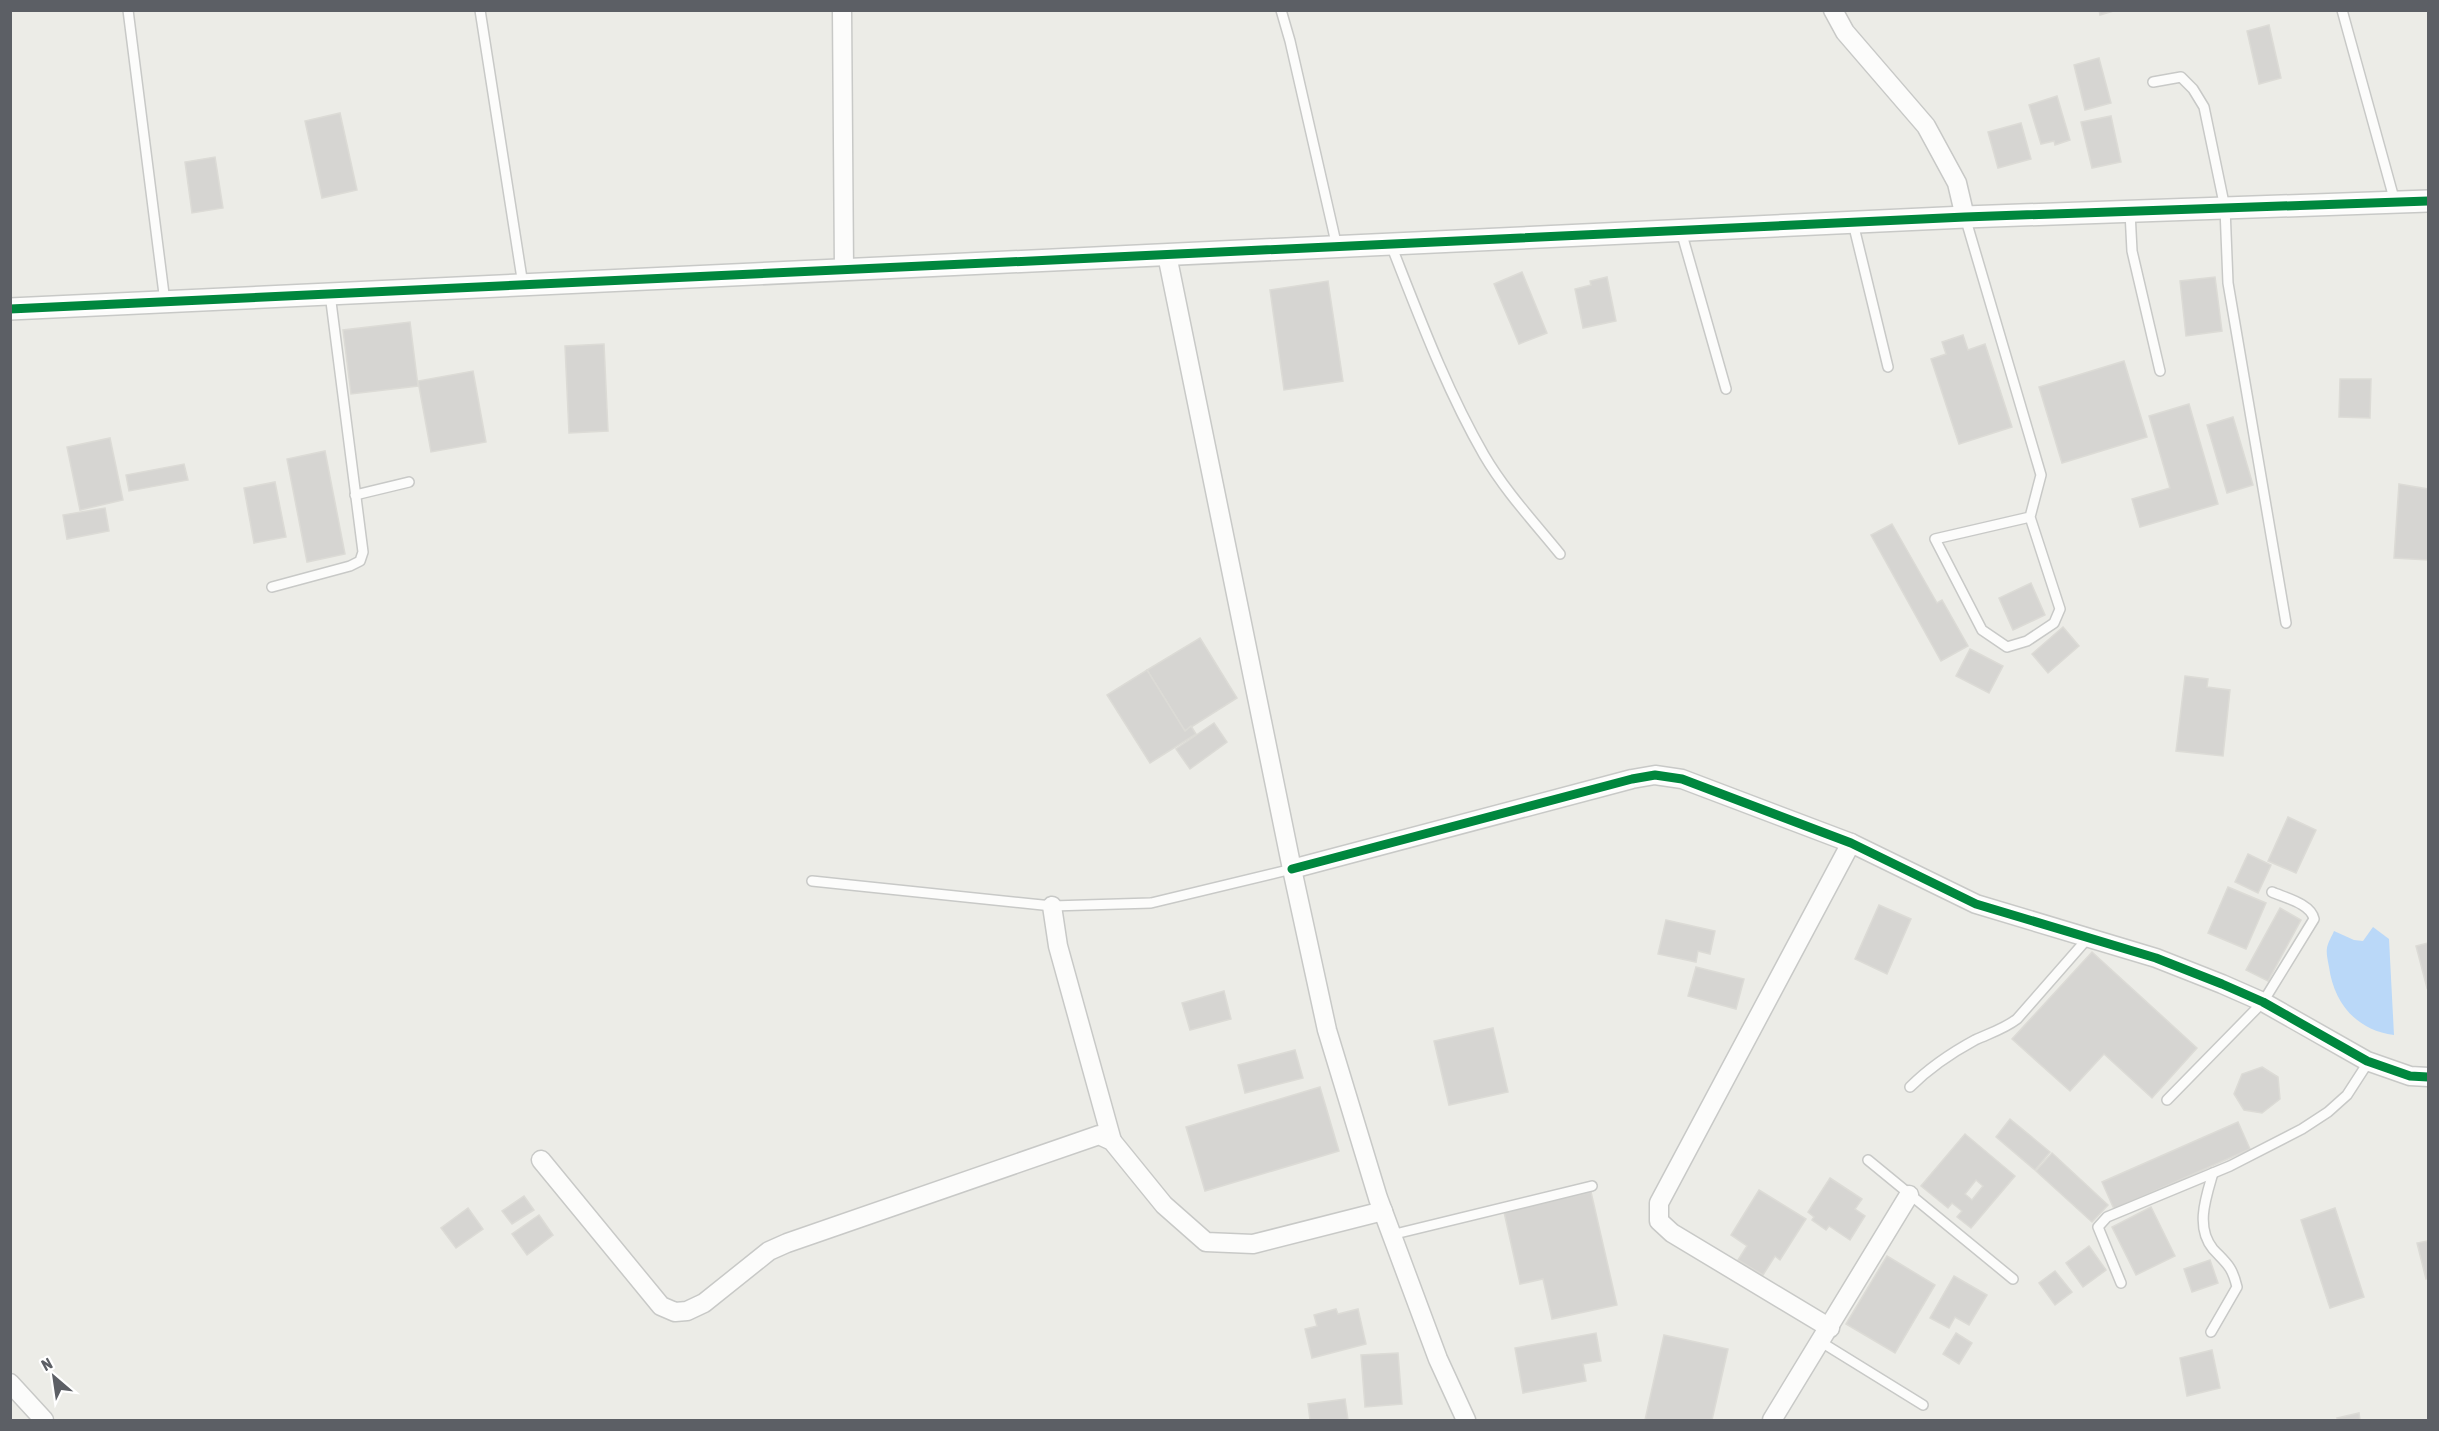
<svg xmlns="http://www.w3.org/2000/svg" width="2439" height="1431" font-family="'Asap Condensed',sans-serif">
<rect width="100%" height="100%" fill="#ecece7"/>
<!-- water -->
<path fill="#bad8f8" d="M2373,927l16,12 5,96c-38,-5 -60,-32 -65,-68 -1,-6 -3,-13 -2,-19 1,-6 5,-12 7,-17l20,9 9,1z"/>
<!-- building -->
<g fill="#d6d5d2" stroke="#dcdbd6" stroke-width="1.5" fill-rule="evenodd">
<path d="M2099,10h18l-17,5z"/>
<path d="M2269,25l12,53 -22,6 -12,-53z"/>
<path d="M2099,58l12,45 -26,7 -11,-45z"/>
<path d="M2057,96l13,44 -15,5 -1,-4 -13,3 -12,-39z"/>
<path d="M340,113l17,77 -35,8 -17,-77z"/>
<path d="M2111,116l10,46 -29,6 -11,-46z"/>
<path d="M2021,123l10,36 -33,9 -10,-36z"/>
<path d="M215,157l8,51 -31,5 -7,-51z"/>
<path d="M1522,272l25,61 -28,11 -25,-60z"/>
<path d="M1607,277l9,44 -33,7 -8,-39 16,-4 -1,-4z"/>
<path d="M2215,277l7,54 -36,5 -6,-55z"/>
<path d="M1328,281l15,100 -59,9 -14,-100z"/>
<path d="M410,322l8,64 -67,8 -8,-64z"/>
<path d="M1963,335l5,15 17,-6 27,83 -53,17 -28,-85 15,-5 -4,-12z"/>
<path d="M604,344l4,87 -39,2 -4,-87z"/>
<path d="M2124,361l23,76 -85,26 -23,-76z"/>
<path d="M473,371l13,71 -55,10 -13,-71z"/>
<path d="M2340,379h31l-1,39 -31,-1z"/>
<path d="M2189,404l29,100 -78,23 -8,-28 38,-11 -21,-72z"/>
<path d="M2233,417l20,68 -26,8 -20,-68z"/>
<path d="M110,438l13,62 -43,10 -13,-63z"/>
<path d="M325,451l20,103 -38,8 -20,-103z"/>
<path d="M184,464l4,16 -59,11 -3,-16z"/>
<path d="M275,482l11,55 -32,6 -10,-55z"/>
<path d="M2399,484l29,5v71l-34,-2z"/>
<path d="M105,508l4,23 -42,8 -4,-24z"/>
<path d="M1892,524l45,79 5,-3 26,46 -27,15 -70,-126z"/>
<path d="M2031,583l14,32 -32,15 -14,-32z"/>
<path d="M2063,627l16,19 -31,27 -16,-19z"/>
<path d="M1200,638l37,60 -52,33 -38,-61z"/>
<path d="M1970,649l33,17 -14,27 -33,-17z"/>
<path d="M1147,670l38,61 6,-5 5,8 -46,29 -43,-68z"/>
<path d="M2185,676l23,3 -1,8 23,3 -7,66 -47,-5z"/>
<path d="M1214,723l13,19 -37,27 -14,-20z"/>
<path d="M2288,817l28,13 -20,43 -28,-12z"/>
<path d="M2248,854l23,11 -13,28 -23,-11z"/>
<path d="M2228,887l38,16 -20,46 -38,-16z"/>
<path d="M1879,905l32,14 -24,55 -32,-15z"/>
<path d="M2280,908l21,12 -33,61 -22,-11z"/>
<path d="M1666,920l49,11 -5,23 -12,-3 -2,11 -38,-8z"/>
<path d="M2428,943v44l-1,1 -11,-42z"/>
<path d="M2092,952l105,96 -45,50 -48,-44 -34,37 -58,-52z"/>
<path d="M1696,967l48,12 -8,30 -48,-13z"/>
<path d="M1224,991l7,28 -41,11 -8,-27z"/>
<path d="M1493,1028l15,64 -59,13 -15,-64z"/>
<path d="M1295,1050l8,28 -58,15 -7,-28z"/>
<path d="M2262,1067l16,10 2,22 -18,14 -18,-3 -10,-16 8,-20z"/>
<path d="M1320,1087l19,64 -134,40 -19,-64z"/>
<path d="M2010,1119l40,33 -15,18 -39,-33z"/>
<path d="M2238,1122l12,27 -136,60 -12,-27z"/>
<path d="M1965,1134l50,42 -44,52 -14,-11 5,-6 -10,-8 -4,5 -27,-22zM1976,1180l7,6 -11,14 -7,-6z"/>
<path d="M2052,1153l56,52 -16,17 -56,-51z"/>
<path d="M1830,1178l32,21 -7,10 10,7 -15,24 -21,-14 -3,4 -14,-10 2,-3 -6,-5z"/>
<path d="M1759,1190l47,29 -26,41 -5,-4 -12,19 -25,-15 9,-14 -16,-11z"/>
<path d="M1591,1192l26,113 -65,14 -9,-40 -23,5 -16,-72z"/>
<path d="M524,1196l10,14 -22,14 -10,-13z"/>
<path d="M2151,1207l24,49 -39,19 -24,-48z"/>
<path d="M468,1208l15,21 -27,19 -15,-20z"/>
<path d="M2335,1208l29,89 -34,11 -29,-88z"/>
<path d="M539,1215l14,20 -26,20 -15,-21z"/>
<path d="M2428,1241v37l-2,1 -9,-36z"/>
<path d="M2089,1246l17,24 -23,17 -17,-24z"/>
<path d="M1887,1256l48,29 -40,68 -49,-29z"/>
<path d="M2210,1260l8,23 -26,9 -8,-23z"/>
<path d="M2055,1271l17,21 -17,13 -16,-22z"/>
<path d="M1954,1276l33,19 -18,30 -14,-8 -6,11 -19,-10z"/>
<path d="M1336,1309l2,5 20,-5 8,35 -54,14 -7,-29 12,-3 -3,-11z"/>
<path d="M1596,1333l5,28 -18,3 3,17 -63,12 -8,-45z"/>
<path d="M1956,1333l16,10 -13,21 -16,-10z"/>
<path d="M1664,1335l64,14 -16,71h-67z"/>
<path d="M2212,1350l8,38 -33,8 -7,-38z"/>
<path d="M1398,1353l4,51 -37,3 -4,-52z"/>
<path d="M1345,1399l3,21h-38l-2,-16z"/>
<path d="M2359,1413l1,7h-22l-1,-2z"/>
</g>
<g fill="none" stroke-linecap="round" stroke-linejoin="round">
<!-- service casing -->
<g stroke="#c8c9c7" stroke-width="12">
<g id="service">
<path d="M128,10l37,292"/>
<path d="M480,10l43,275"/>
<path d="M1281,10l9,31 47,206"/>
<path d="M2342,10l53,192"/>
<path d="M2153,82l28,-5 12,12 11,18 21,101 3,75 58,340"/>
<path d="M2130,212l2,39 28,120"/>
<path d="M1965,217l76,258 -11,42 -95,22 47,91 25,17 20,-6 27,-18 6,-14 -30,-92"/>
<path d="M1853,223l35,144"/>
<path d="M1681,231l45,158"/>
<path d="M1391,245c28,71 55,144 93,210 21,36 50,67 76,99"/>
<path d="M355,495l54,-13"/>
<path d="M272,587l78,-21 10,-5 3,-9 -33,-258"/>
<path d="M812,881l240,25 99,-3 141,-34"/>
<path d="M1910,1087c19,-19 41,-34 65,-47 15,-7 29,-11 42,-21l71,-81"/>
<path d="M2167,1100l96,-98 51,-83c-3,-15 -28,-21 -42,-27"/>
<path d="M1868,1160l145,119"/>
<path d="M1391,1235l201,-49"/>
<path d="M2121,1283l-23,-56 9,-10 123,-51 72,-37 26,-17 19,-17 22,-34"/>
<path d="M2211,1332l26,-45c-5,-21 -10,-23 -24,-38 -18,-22 -7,-52 0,-76"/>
<path d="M1821,1342l102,63"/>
</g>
</g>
<!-- minor casing -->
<g stroke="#c8c9c7" stroke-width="21">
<g id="minor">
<path d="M842,10l2,260"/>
<path d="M1833,10l12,22 81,94 31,57 8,34"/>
<path d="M1167,255l125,614 35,161 51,168 60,161 28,61"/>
<path d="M1292,869l340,-90 23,-4 27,4 169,64 125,61 180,54 66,26 41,18 104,59 43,15 18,1"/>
<path d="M1052,906l6,40 54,195"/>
<path d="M541,1160l120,146 14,6 12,-1 17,-8 65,-52 18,-8 312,-108 13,6 52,64 42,37 47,2 130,-33"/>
<path d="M1830,1328l-158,-95 -13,-12v-18l192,-360"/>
<path d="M10,1383l34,37"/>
<path d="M1772,1420l137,-225"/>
</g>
</g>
<!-- tertiary casing -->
<g stroke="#c8c9c7" stroke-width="24">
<path id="tertiary" d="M10,309l1955,-92 463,-16"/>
</g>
<!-- service -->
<use href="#service" stroke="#fcfcfb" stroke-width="9"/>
<!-- minor -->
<use href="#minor" stroke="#fcfcfb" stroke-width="18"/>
<!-- tertiary -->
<use href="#tertiary" stroke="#fcfcfb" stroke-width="21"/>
<!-- cycleway casing -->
<g stroke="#fff" stroke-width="13">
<g id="cycleway">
<path d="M10,309l1955,-92 463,-16"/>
<path d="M1292,869l340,-90 23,-4 27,4 169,64 125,61 180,54 66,26 41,18 104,59 43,15 18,1"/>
</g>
</g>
<!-- cycleway -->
<use href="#cycleway" stroke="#00873e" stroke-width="9"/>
</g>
<!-- border -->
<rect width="2439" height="1431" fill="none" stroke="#5c5f65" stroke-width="24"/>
<!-- north arrow -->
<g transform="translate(54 1377) rotate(331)" stroke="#ffffff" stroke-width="4.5" paint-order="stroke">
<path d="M0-4.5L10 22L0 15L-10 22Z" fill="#5c5f65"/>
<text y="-9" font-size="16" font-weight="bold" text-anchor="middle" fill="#5c5f65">N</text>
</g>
</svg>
